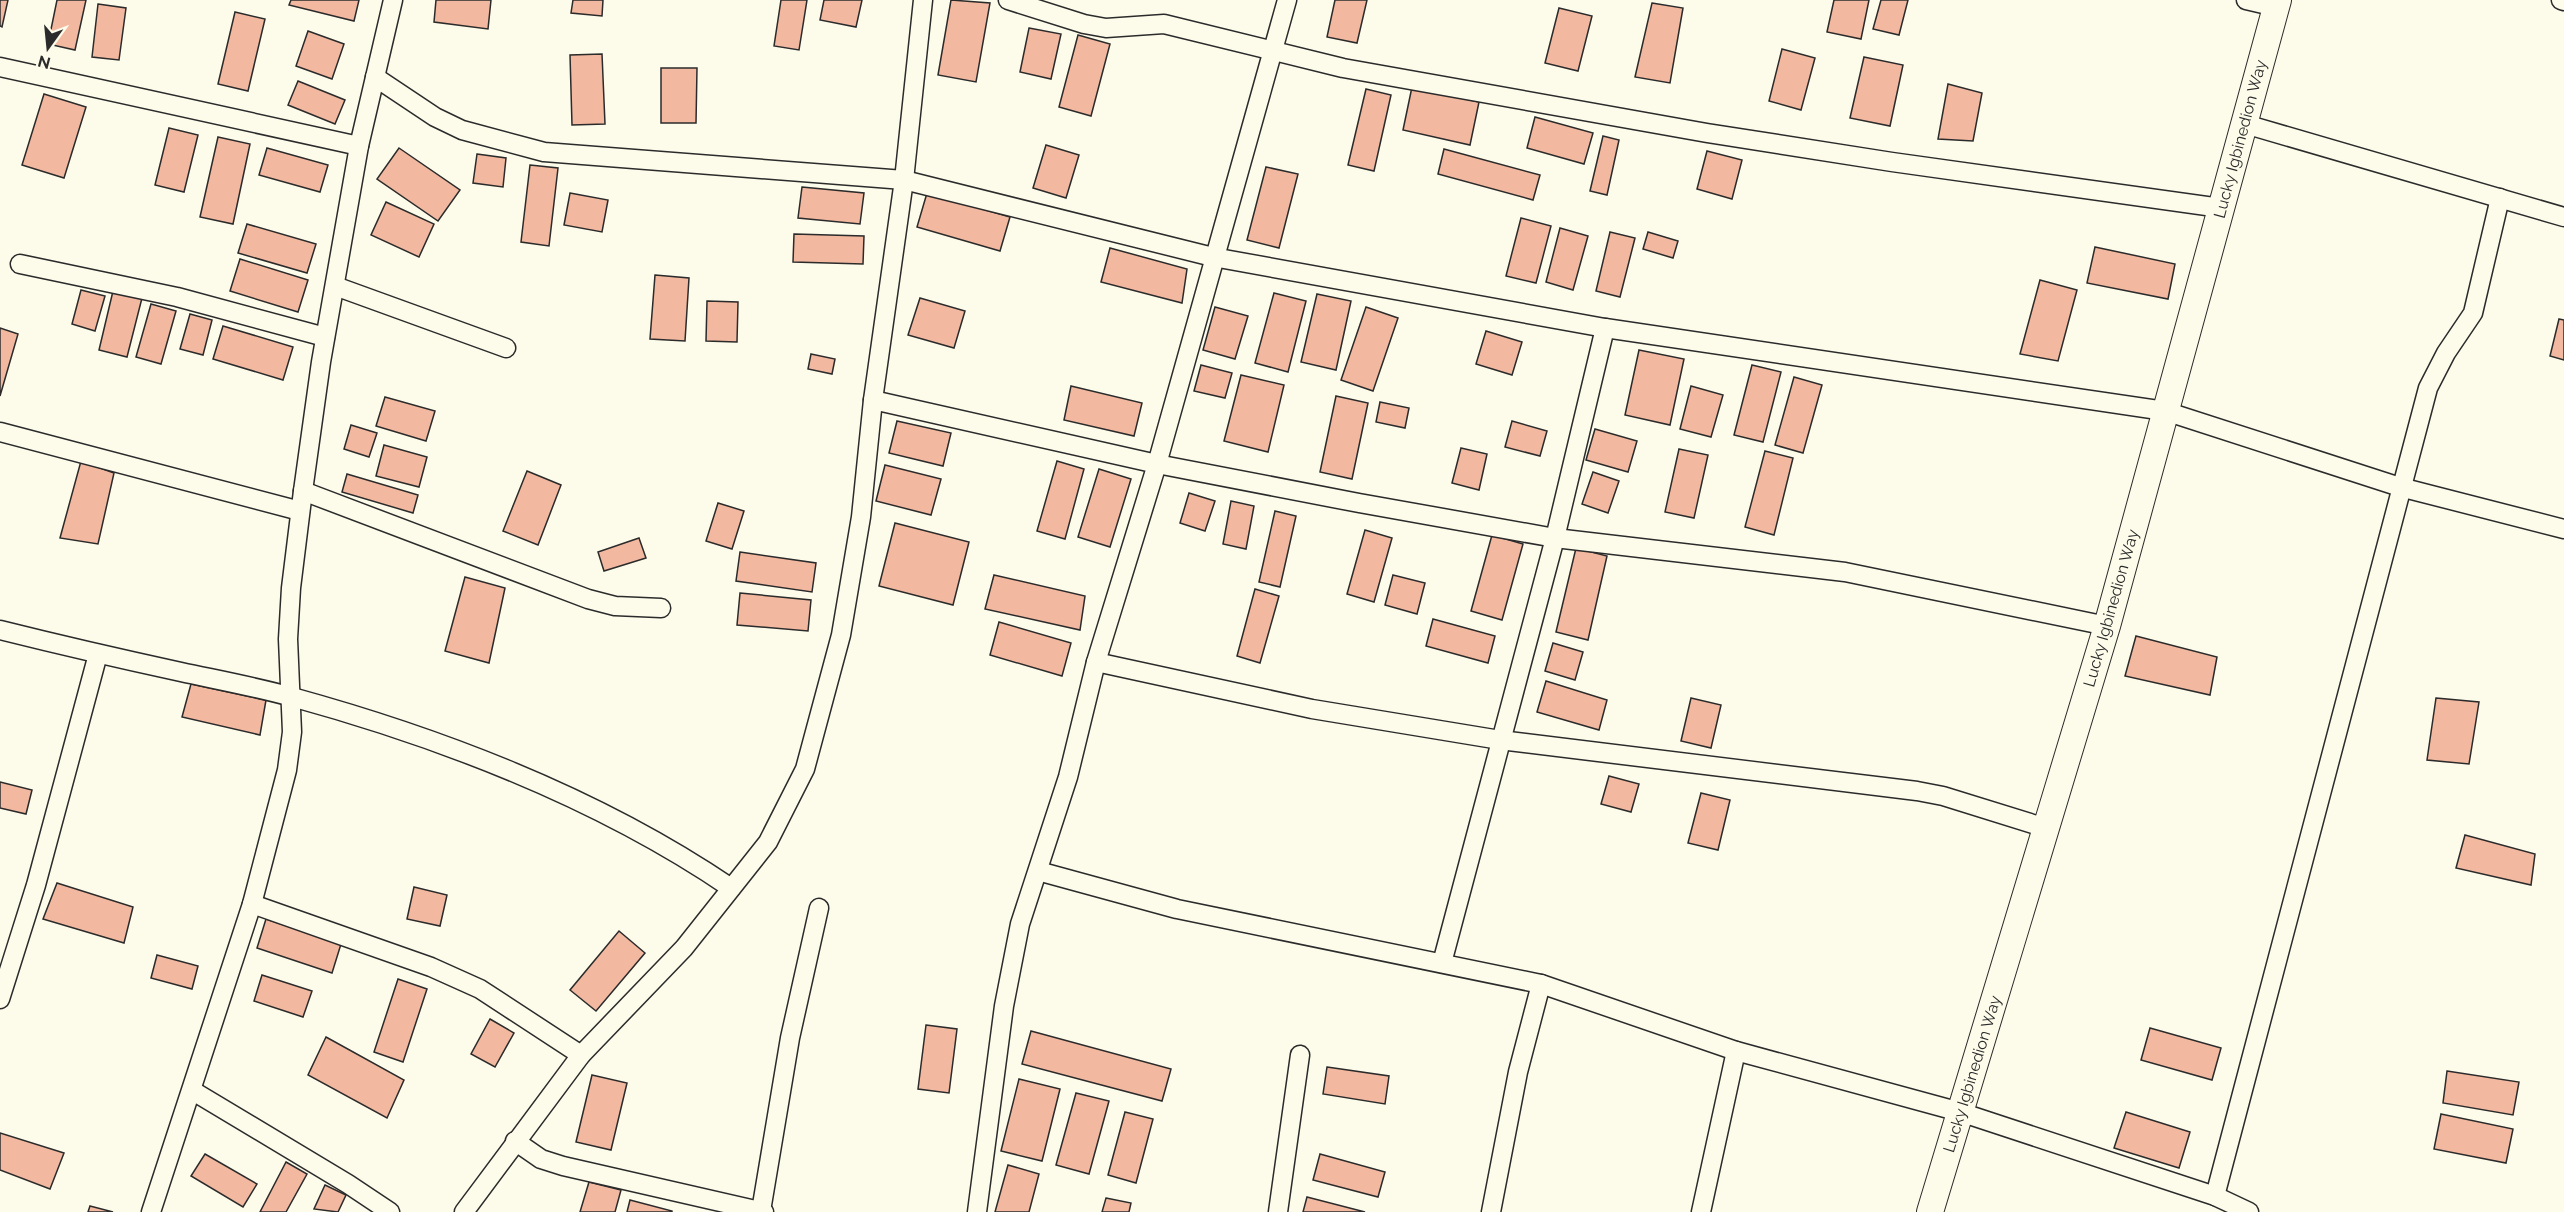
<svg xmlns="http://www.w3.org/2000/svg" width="2564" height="1212" font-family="Raleway,sans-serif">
<rect width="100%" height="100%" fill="#fdfbea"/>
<!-- building -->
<g fill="#f2b8a0" stroke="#2b2b2b" stroke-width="1.5">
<path d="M0,0h8l-6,27 -2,-1z"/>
<path d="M57,0h29l-11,50 -27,-6z"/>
<path d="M291,0h68l-5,21 -65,-16z"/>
<path d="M436,0h55l-3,29 -54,-7z"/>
<path d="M573,0h30l-1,16 -31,-3z"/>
<path d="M781,0h26l-8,50 -25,-4z"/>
<path d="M824,0h38l-6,27 -36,-7z"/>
<path d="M951,0l39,3 -14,79 -38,-7z"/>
<path d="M1335,0h32l-10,43 -30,-6z"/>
<path d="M1834,0h35l-8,39 -34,-7z"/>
<path d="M1881,0h27l-9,35 -26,-6z"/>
<path d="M1652,3l31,5 -13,75 -35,-6z"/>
<path d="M98,4l28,4 -7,52 -27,-3z"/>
<path d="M1559,8l33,8 -14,55 -33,-8z"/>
<path d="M235,12l30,7 -17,72 -30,-7z"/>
<path d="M1029,28l32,6 -10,45 -31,-7z"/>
<path d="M308,31l36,13 -12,35 -36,-13z"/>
<path d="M1078,35l32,9 -19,72 -32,-9z"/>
<path d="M1782,49l33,9 -14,52 -32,-9z"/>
<path d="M602,54l3,70 -33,1 -2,-70z"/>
<path d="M1864,57l39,8 -13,61 -40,-8z"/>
<path d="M661,68h36l-1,55h-35z"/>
<path d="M298,81l47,19 -10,24 -47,-19z"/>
<path d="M1948,84l34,9 -9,48 -35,-2z"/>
<path d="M1412,87l67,15 -9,43 -67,-15z"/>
<path d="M1366,89l25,6 -17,76 -26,-6z"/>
<path d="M44,94l42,13 -22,71 -42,-13z"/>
<path d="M1535,117l58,16 -9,31 -57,-16z"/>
<path d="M169,128l29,7 -14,57 -29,-7z"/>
<path d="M1603,136l16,4 -12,55 -17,-4z"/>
<path d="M218,137l32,7 -17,80 -33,-7z"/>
<path d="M1046,145l33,10 -13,43 -33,-10z"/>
<path d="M267,148l61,17 -8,27 -61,-17z"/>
<path d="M399,148l61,42 -22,31 -61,-42z"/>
<path d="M1444,149l96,26 -7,25 -95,-26z"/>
<path d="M1707,151l35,9 -10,39 -35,-10z"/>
<path d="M477,154l29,4 -3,29 -30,-4z"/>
<path d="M530,165l28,3 -9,78 -28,-4z"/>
<path d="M1266,167l32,7 -19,74 -32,-8z"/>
<path d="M802,187l62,6 -4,31 -62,-6z"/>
<path d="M570,193l38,7 -6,32 -38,-7z"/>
<path d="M927,193l83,24 -10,34 -83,-24z"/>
<path d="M386,202l48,22 -15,33 -48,-22z"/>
<path d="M1521,218l30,8 -15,57 -30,-7z"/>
<path d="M247,224l69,20 -9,29 -69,-20z"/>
<path d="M1560,228l28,8 -15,54 -27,-8z"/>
<path d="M1610,232l25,6 -15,59 -24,-6z"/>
<path d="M1648,232l30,9 -5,17 -30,-9z"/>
<path d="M794,234l70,2 -1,28 -70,-2z"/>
<path d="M2095,247l80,17 -7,35 -81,-16z"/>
<path d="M1110,248l77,21 -5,34 -81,-21z"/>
<path d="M240,259l68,21 -10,32 -68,-21z"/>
<path d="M655,275l34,3 -4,63 -35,-2z"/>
<path d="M2040,280l37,10 -19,71 -38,-7z"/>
<path d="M81,290l24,6 -10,35 -23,-7z"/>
<path d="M113,291l29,7 -15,59 -28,-7z"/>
<path d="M1274,293l32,8 -18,71 -33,-9z"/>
<path d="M1317,294l34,7 -15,69 -35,-8z"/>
<path d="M920,298l45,13 -11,37 -46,-13z"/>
<path d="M707,301l31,1 -1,40 -31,-1z"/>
<path d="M151,304l25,7 -15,53 -25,-7z"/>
<path d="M1215,307l33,9 -13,43 -32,-9z"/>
<path d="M1366,307l32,11 -25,73 -32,-11z"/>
<path d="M190,314l22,6 -9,35 -23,-6z"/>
<path d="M2559,319l5,1v40l-14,-4z"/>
<path d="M223,326l70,21 -10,33 -70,-21z"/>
<path d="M0,328l18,6 -18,62z"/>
<path d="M1486,331l36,11 -10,33 -36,-11z"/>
<path d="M1639,350l45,9 -14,66 -45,-10z"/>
<path d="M811,354l24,5 -3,15 -24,-5z"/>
<path d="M1201,365l31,8 -7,25 -31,-7z"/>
<path d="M1752,365l29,7 -18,70 -29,-7z"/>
<path d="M1241,375l43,10 -16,67 -44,-11z"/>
<path d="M1794,377l28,8 -19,68 -28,-8z"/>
<path d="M1071,386l71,17 -8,33 -70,-16z"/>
<path d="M1691,386l32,9 -12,42 -31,-8z"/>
<path d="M1336,396l32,7 -16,76 -32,-7z"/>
<path d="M385,397l50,14 -9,30 -50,-15z"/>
<path d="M1380,402l29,6 -4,20 -29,-6z"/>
<path d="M897,421l54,12 -8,33 -54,-13z"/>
<path d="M1512,421l35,10 -7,25 -35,-9z"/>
<path d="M351,425l26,8 -8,24 -25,-8z"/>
<path d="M1595,429l42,12 -9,31 -42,-12z"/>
<path d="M384,445l43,12 -8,30 -43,-11z"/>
<path d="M1461,448l26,6 -8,36 -27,-7z"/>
<path d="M1679,449l29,6 -14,63 -29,-6z"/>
<path d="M1765,451l28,7 -19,77 -29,-8z"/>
<path d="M81,461l33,12 -16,71 -38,-6z"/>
<path d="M1057,461l27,8 -19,70 -28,-8z"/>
<path d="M885,465l56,14 -10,36 -55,-14z"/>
<path d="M1099,469l32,10 -21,68 -32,-10z"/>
<path d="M527,471l34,14 -23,60 -35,-14z"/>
<path d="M1593,472l26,9 -11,32 -26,-9z"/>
<path d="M347,474l71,21 -5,18 -71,-21z"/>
<path d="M1189,493l26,8 -10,30 -25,-8z"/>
<path d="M1231,501l23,5 -8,43 -23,-5z"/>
<path d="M718,503l26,8 -12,38 -26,-8z"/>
<path d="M1275,511l21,5 -16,71 -21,-5z"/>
<path d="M895,523l74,19 -16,63 -74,-19z"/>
<path d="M1365,530l27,8 -18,64 -27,-8z"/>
<path d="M1492,535l31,9 -21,76 -31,-9z"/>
<path d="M639,538l7,20 -42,13 -6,-19z"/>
<path d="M1576,548l31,8 -19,84 -32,-8z"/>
<path d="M740,552l76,11 -4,29 -76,-11z"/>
<path d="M994,575l91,21 -5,34 -95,-21z"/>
<path d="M1393,575l32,8 -8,31 -32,-9z"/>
<path d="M465,577l40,11 -16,75 -44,-12z"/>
<path d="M1255,589l24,7 -19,67 -23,-7z"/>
<path d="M740,593l71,7 -3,31 -71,-6z"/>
<path d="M1433,619l62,17 -7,27 -62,-17z"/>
<path d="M999,622l72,21 -9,33 -72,-21z"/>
<path d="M2136,636l81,21 -7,38 -85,-19z"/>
<path d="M1553,643l30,9 -8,28 -30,-9z"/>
<path d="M1546,681l61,19 -8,30 -62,-18z"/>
<path d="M191,684l75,16 -6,35 -78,-18z"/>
<path d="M1691,698l30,7 -10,43 -30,-7z"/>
<path d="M2436,698l43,4 -10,62 -42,-4z"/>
<path d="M1609,776l30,8 -8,28 -30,-8z"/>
<path d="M0,782l32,8 -6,24 -26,-6z"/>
<path d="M1701,793l29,7 -12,50 -30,-7z"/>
<path d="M2465,835l70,19 -4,31 -75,-17z"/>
<path d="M57,883l76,24 -9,36 -81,-24z"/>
<path d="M414,887l33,8 -7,31 -33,-7z"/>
<path d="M266,919l75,25 -9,29 -75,-25z"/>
<path d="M619,931l26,22 -49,58 -26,-21z"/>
<path d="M157,955l41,11 -6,23 -41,-11z"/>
<path d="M262,975l50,16 -9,26 -49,-16z"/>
<path d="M398,979l29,10 -24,73 -29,-10z"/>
<path d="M490,1019l24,14 -19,34 -24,-13z"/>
<path d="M926,1025l31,4 -8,64 -31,-4z"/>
<path d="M2150,1028l71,20 -9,32 -71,-20z"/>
<path d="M1031,1031l140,38 -9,32 -140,-37z"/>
<path d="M326,1037l78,43 -17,38 -79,-43z"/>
<path d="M1327,1067l62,9 -4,28 -62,-10z"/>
<path d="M2447,1071l72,11 -6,33 -70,-12z"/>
<path d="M592,1075l35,8 -16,67 -35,-8z"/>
<path d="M1019,1079l41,10 -18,72 -41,-10z"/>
<path d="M1076,1093l33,8 -20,73 -33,-9z"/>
<path d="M1125,1112l28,7 -17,64 -28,-8z"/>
<path d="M2126,1112l64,20 -11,36 -65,-20z"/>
<path d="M2441,1114l72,15 -7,34 -72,-14z"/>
<path d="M0,1133l64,20 -14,36 -50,-19z"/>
<path d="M205,1154l52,30 -14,23 -52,-31z"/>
<path d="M1320,1154l65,18 -7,25 -65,-17z"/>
<path d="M286,1162l21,12 -21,38h-26z"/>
<path d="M1008,1165l31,9 -10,38h-34z"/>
<path d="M589,1182l32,8 -6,22h-35z"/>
<path d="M325,1185l21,10 -8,17 -24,-3z"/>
<path d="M1307,1197l58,15h-62z"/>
<path d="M1106,1198l25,5 -2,9h-27z"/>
<path d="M630,1200l42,11v1h-45z"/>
<path d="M90,1206l23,6h-25z"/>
</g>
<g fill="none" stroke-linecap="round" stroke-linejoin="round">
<!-- street casing -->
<g stroke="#2b2b2b" stroke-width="21">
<g id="street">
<path d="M1008,0l76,24 22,4 58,-4 179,44 364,65 185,29 329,46"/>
<path d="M2246,0l30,7"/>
<path d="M2561,0l3,1"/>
<path d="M0,67l359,79"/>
<path d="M375,77l60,40 27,13 82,22 360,28 309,77 392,71 560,83 235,76 164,42"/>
<path d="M2245,124l319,93"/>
<path d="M20,264l157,33 148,40"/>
<path d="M335,286l171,62"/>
<path d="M873,400l284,64 202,39 196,35 290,34 262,54"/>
<path d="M0,432l300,79"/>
<path d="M303,491l285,108 27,7 46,2"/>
<path d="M0,630c60,15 121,29 181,42 37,8 75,15 111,25 153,42 308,102 439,191"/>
<path d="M1096,662l216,47 188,31 417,51 26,5 103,32"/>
<path d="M1038,871l139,38 364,75 195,67 224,61 255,84 34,16"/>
<path d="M252,904l179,63 49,22 101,66"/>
<path d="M1442,963l113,-425 50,-210"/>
<path d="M0,999l36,-114 62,-231"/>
<path d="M193,1091l155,93 42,28"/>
<path d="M515,1141l26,18 22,7 201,46"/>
<path d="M2215,1196l213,-808 18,-35 27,-40 27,-115"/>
<path d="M761,1211l29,-173 29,-130"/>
<path d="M151,1212l101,-308 35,-134 5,-38 -4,-93 3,-51 12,-97 18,-129 38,-216 34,-146"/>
<path d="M464,1212l117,-157 103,-107 84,-106 37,-73 36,-134 20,-118 12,-117 31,-220 19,-180"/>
<path d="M977,1212l27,-206 16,-82 48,-147 28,-115 61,-198 130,-464"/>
<path d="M1278,1212l22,-157"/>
<path d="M1491,1212l27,-140 23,-88"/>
<path d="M1701,1212l35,-161"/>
</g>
</g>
<!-- secondary casing -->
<g stroke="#2b2b2b" stroke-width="28">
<path id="secondary" d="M1930,1212l177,-586 171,-626"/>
</g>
<!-- street -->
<use href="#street" stroke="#fdfbea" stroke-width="18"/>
<!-- secondary -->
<use href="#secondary" stroke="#fdfbea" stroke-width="26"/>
</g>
<g text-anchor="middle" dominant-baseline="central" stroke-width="4.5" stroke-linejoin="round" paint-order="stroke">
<!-- street labels -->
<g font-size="16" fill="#2b2b2b" stroke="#fdfbea">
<text transform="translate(2240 139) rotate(-75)">Lucky Igbinedion Way</text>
<text transform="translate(2111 608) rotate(-74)">Lucky Igbinedion Way</text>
<text transform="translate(1972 1074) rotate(-73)">Lucky Igbinedion Way</text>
</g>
</g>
<!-- north arrow -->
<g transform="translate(48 48) rotate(195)" stroke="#fdfbea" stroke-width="4.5" paint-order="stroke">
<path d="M0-4.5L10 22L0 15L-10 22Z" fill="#2b2b2b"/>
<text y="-9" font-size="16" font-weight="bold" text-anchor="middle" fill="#2b2b2b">N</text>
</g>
</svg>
